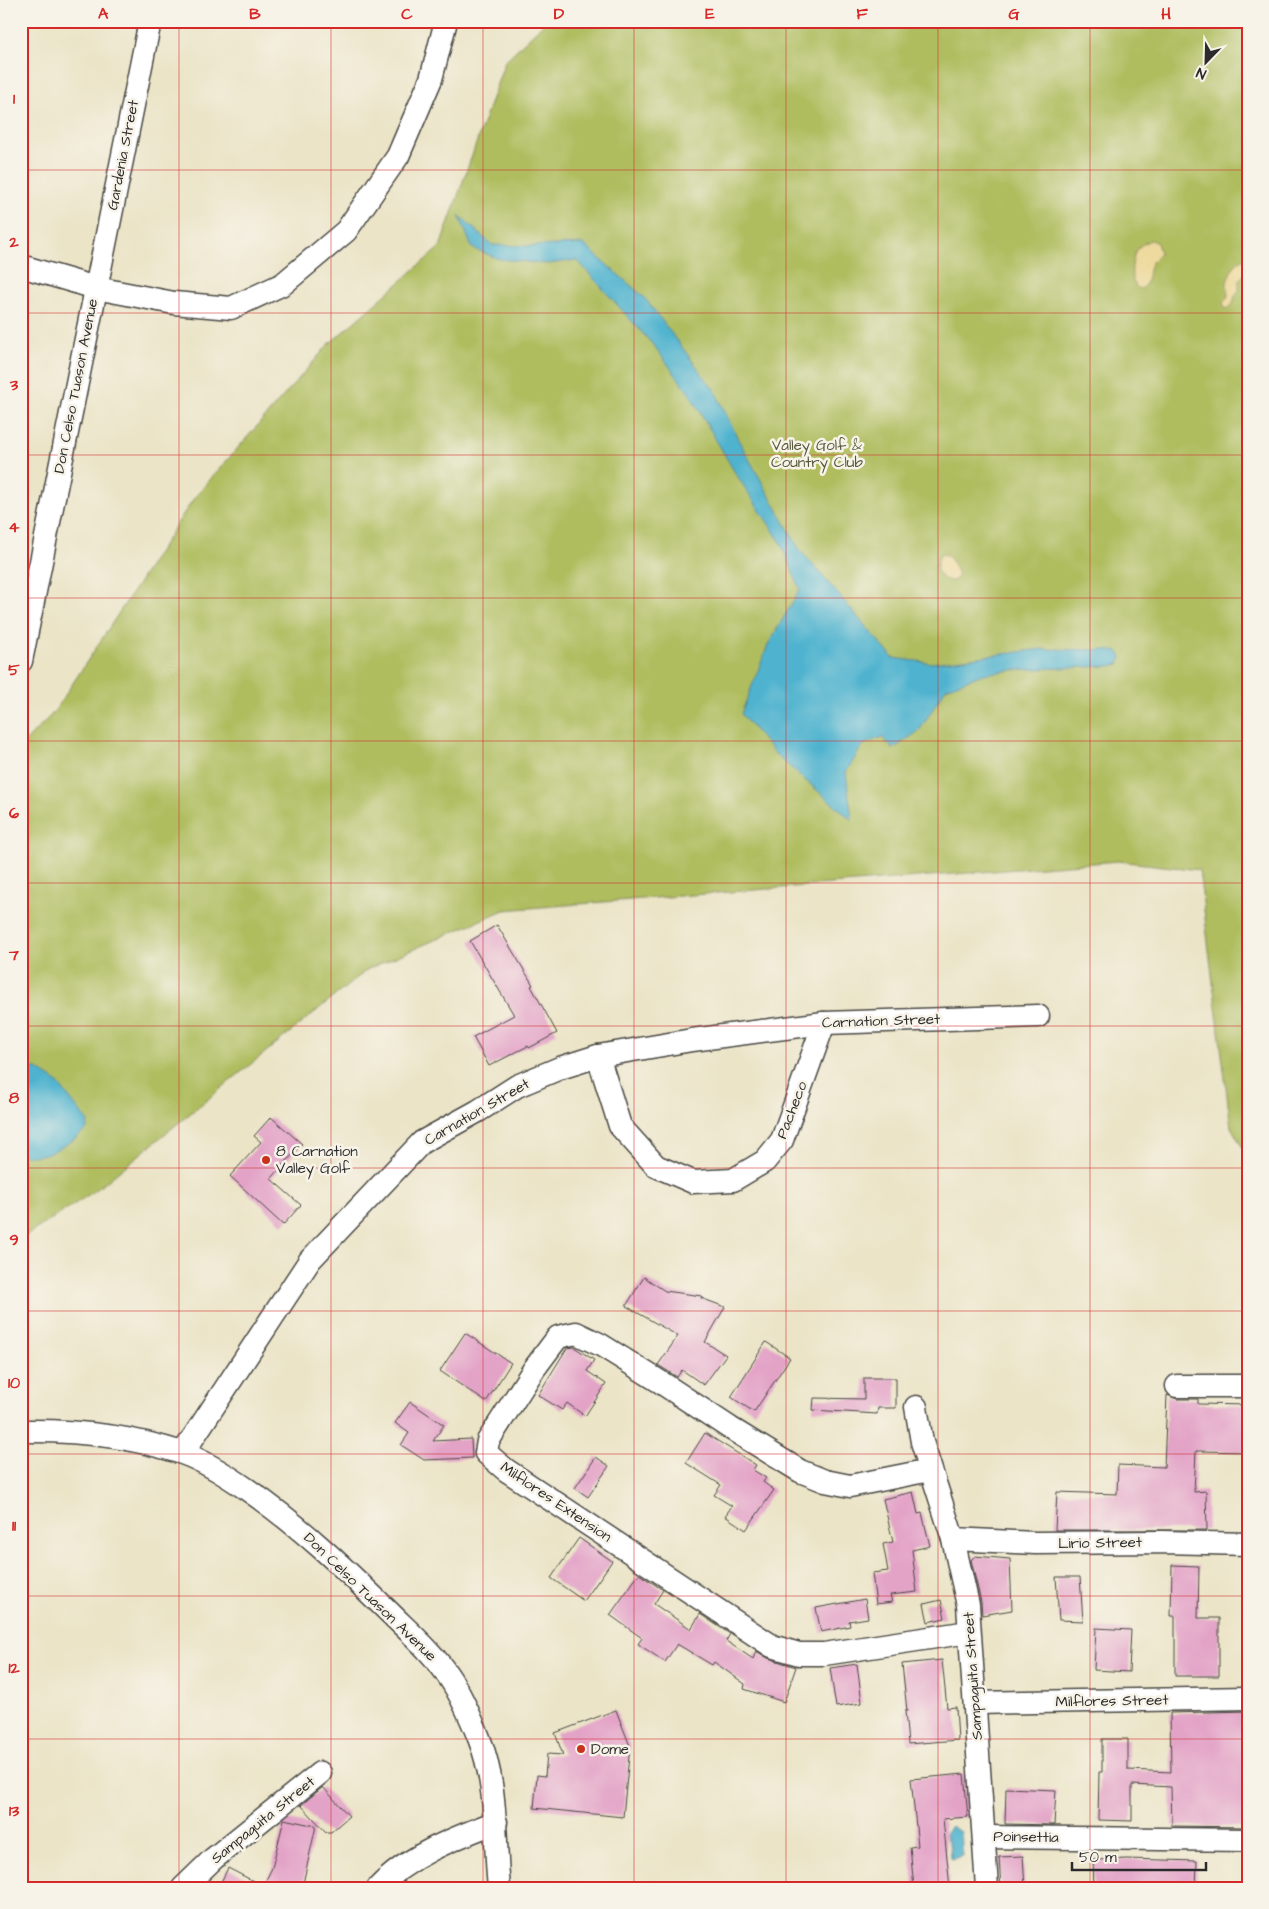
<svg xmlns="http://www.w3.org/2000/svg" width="1269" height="1909" font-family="'Architects Daughter',sans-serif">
<rect width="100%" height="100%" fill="#f7f3e8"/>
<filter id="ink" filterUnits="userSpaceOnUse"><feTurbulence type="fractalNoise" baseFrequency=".02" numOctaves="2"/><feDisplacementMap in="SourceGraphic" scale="10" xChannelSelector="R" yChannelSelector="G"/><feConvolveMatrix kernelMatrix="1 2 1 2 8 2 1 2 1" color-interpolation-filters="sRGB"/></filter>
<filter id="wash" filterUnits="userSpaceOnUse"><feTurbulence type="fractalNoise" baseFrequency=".0096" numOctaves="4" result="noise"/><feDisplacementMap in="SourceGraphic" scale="20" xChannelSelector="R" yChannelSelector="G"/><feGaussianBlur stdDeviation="1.12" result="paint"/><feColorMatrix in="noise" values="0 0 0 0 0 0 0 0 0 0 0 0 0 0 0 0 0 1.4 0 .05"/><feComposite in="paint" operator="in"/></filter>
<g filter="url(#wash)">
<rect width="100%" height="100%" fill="#ebe4c7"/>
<!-- green -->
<path fill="#afbd5f" stroke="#6d7445" d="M546,21h702v1136l-17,-30 -32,-257 -81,-9 -614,49 -136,59 -272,221 -75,49v-493l33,-34 140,-214 135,-154 111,-97 65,-186z"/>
<!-- sand -->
<g fill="#eeda9e" stroke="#8c8264">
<path d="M1151,240l6,3 3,10c-2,4 -5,5 -8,9 -6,9 -1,20 -11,27 -13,-2 -10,-31 -4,-40 4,-4 8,-7 14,-9z"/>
<path d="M1246,258l2,2 -1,11 -8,9v11l-4,4 -2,9 -7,5 -2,-2 -1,-4 5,-7c0,-4 -2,-9 -1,-12 1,-10 9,-24 19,-26z"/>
<path d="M945,554l6,5 7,16 -4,6c-17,-1 -21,-11 -14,-26z"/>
</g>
<!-- water -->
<g fill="#50b3cf" stroke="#3e6f7d">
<path d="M459,215l33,30 40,1 51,-2 61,53 71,94 24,50 61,109 93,108 39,5 110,-14 67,1 9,1 4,6 -3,7 -9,2 -97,4 -30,4 -37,14 -27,43 -26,18 -11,-12 -19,8 -17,27 6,48 -75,-64 -36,-42 27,-69 32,-56 -20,-48 -46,-70 -45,-78 -34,-46 -78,-87 -29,4 -49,-5 -27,-11z"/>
<path d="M21,1068l16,1 20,13 31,40 -1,7c-14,13 -48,35 -66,24z"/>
<path d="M951,1827l10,5 2,24 -12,3 -1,-12 -5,-13z"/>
</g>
<g id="blocks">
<!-- building -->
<g fill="#e3a3c7">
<path d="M497,925l36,60 -2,1 26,47 -28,15 -1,-2 -39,20 -16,-29 41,-22 -44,-74z"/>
<path d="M271,1117l31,27 -31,35 30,26 -18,20 -53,-49 31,-34 -7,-6z"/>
<path d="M644,1277l21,14 37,5 -1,2 24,9 -20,35 21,13 -22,30 -22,-15 -5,7 -19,-12 20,-29 -52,-30z"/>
<path d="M465,1333l46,30 -25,39 -46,-31z"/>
<path d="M766,1342l24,16 -36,54 -23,-15z"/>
<path d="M574,1347l20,13 -7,11 19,13 -21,32 -18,-13 -5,7 -24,-15 29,-47z"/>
<path d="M864,1378h32v30h-18l-1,6 -64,-4 1,-12 50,1z"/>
<path d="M1167,1395l10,4h21v5l50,1v47l-52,-1 -2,41 12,-1 1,39h-152l2,-38 60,2 1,-29 46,2z"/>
<path d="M410,1402l34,23 -11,16 38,-2 1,19 -48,2 -23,-15 8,-12 -14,-10z"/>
<path d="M705,1433l51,32 -3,5 13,8 -3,4 11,8 -28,40 -21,-14 7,-10 -18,-11 7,-10 -35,-22z"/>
<path d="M596,1457l13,9 -21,31 -13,-9z"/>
<path d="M913,1492l5,22 4,-1 8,33 -18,4 5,42 -27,3 2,7 -16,2 -4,-31 16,-2 -5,-27 10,-2 -10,-43z"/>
<path d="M579,1538l33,23 -28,40 -33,-23z"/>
<path d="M975,1556l35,3 2,51 -30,5 -1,-13 -10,-42z"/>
<path d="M1172,1565l27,1 -1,52h21v58h-44v-60h-4z"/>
<path d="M639,1574l24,16 -9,14 37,25 9,-15 30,20 -4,7 27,18 3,-8 12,7 28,9 -12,35 -40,-13 1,-5 -31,-22 -2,3 -35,-21 -12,18 -27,-18 4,-6 -32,-23z"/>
<path d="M1056,1577h24l3,44 -24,-1z"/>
<path d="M865,1599l3,19 -19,3 1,5 -29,6 -5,-24z"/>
<path d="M941,1600l4,18 -17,4 -4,-18z"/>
<path d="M1096,1628l35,2 -2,42 -35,-2z"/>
<path d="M942,1660l5,48 9,-1 2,33 -50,4 -3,-33h2l-5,-47z"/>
<path d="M857,1664l5,39 -26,4 -6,-39z"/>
<path d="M616,1710l14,36 -7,71 -89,-9 3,-33 8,1 2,-22 16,1 -8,-22z"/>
<path d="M1248,1711v116l-76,-1 -1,-39 -39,-2v36l-34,-1 1,-48h3v-33h26v31l43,2 -1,-59z"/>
<path d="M964,1774l4,43 -25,2 7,69h-36l-4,-41 8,-1 -7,-67z"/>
<path d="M323,1787l26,29 -18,16h-5l-25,-27z"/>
<path d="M1006,1788l50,2 -2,35 -49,-1z"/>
<path d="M284,1819l32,7 -14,62h-84l10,-20 35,18 9,-18z"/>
<path d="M1023,1856l2,31 -24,1 -2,-31z"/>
<path d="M1127,1859l70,2 -1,27h-102l-1,-28z"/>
</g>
</g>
</g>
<g filter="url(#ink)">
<use href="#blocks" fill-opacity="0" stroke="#484742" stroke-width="1"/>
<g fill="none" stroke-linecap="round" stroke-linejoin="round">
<!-- minor casing -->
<g stroke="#484742" stroke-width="25">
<g id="minor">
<path d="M21,266l75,22 78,15 57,5 52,-24 63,-53 52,-75 33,-77 15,-58"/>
<path d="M21,661l129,-640"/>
<path d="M598,1056l22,70 36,40 37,16 40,-2 32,-19 17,-21 42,-117"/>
<path d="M1177,1386h71"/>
<path d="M916,1407l6,35 31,97 15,66 19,283"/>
<path d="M21,1431c53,-1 110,5 161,22 23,8 46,23 66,37 51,35 95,77 140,121 21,21 45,41 61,66 13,19 22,41 30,61 19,48 15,100 20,150"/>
<path d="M183,1453l127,-193 112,-118 56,-31 39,-25 43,-18 38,-12 94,-16 132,-17 214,-7"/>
<path d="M930,1470l-80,16 -25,-5 -25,-10 -70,-43 -68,-45 -61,-38 -25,-12 -18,4 -24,32 -46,72 -2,12 20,17 266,176 27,8h25l145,-22"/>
<path d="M953,1539l82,4 127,-1 86,2"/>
<path d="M976,1703l272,-5"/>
<path d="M984,1837l264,3"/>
<path d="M183,1888l30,-29 107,-86"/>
<path d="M378,1888c31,-33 77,-50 118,-66"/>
</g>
</g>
<!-- minor -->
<use href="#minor" stroke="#fff" stroke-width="22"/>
</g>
</g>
<!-- grid -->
<path fill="none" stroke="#d62828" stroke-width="1" stroke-opacity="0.55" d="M179,21v1867M331,21v1867M483,21v1867M634,21v1867M786,21v1867M938,21v1867M1090,21v1867M21,170h1227M21,313h1227M21,455h1227M21,598h1227M21,741h1227M21,883h1227M21,1026h1227M21,1168h1227M21,1311h1227M21,1454h1227M21,1596h1227M21,1739h1227"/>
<!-- markers -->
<g fill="#c8321e" stroke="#f7f3e8" stroke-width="2">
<circle cx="266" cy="1160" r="5"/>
<circle cx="581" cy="1749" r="5"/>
</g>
<g text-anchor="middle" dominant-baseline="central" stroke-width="5" stroke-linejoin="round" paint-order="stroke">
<!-- street labels -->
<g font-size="15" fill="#2b2b2b" stroke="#f7f3e8">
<text transform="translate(123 155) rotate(-79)">Gardenia Street</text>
<text transform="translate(76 386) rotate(-79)">Don Celso Tuason Avenue</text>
<text transform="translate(881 1021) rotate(-2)">Carnation Street</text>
<text transform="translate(792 1110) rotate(-69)">Pacheco</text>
<text transform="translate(477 1112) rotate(-30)">Carnation Street</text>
<text transform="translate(556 1502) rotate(34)">Milflores Extension</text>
<text transform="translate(1100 1543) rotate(-1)">Lirio Street</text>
<text transform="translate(370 1597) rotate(44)">Don Celso Tuason Avenue</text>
<text transform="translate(973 1676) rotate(-94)">Sampaguita Street</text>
<text transform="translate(1112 1701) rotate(-1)">Milflores Street</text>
<text transform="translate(263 1820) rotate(-39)">Sampaguita Street</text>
<text transform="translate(1026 1837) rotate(1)">Poinsettia</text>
</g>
<!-- park labels -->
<g font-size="15" fill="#53573b" stroke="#f7f3e8">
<text x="817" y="445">Valley Golf &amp;<tspan x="817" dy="17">Country Club</tspan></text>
</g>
<!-- poi labels -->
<g font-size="15" fill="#2b2b2b" stroke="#f7f3e8" text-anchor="start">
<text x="276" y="1151">8 Carnation<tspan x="276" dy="17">Valley Golf</tspan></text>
<text x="591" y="1749">Dome</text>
</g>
</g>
<!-- margin -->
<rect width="1269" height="1909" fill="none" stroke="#f7f3e8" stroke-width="55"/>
<!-- north arrow -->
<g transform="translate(1206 62) rotate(203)" stroke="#f7f3e8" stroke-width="4" paint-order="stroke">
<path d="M0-4L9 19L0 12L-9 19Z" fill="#2b2b2b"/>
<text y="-8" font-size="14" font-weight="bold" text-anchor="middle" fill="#2b2b2b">N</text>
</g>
<!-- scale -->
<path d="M1072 1862v8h134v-8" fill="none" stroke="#2b2b2b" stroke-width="2.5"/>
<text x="1079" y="1862" font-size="15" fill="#2b2b2b" stroke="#f7f3e8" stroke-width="4" paint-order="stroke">50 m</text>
<rect x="28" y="28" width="1214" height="1854" fill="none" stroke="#d62828" stroke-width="2"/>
<g font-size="16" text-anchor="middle" font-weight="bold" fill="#d62828">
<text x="103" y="19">A</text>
<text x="255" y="19">B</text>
<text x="407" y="19">C</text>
<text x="559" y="19">D</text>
<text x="710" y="19">E</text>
<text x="862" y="19">F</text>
<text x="1014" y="19">G</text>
<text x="1166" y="19">H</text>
<text x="14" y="104">1</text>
<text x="14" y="247">2</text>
<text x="14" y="390">3</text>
<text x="14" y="532">4</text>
<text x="14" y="675">5</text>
<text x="14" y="818">6</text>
<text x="14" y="960">7</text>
<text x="14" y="1103">8</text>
<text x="14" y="1245">9</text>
<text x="14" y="1388">10</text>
<text x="14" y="1531">11</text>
<text x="14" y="1673">12</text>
<text x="14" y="1816">13</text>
</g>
</svg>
